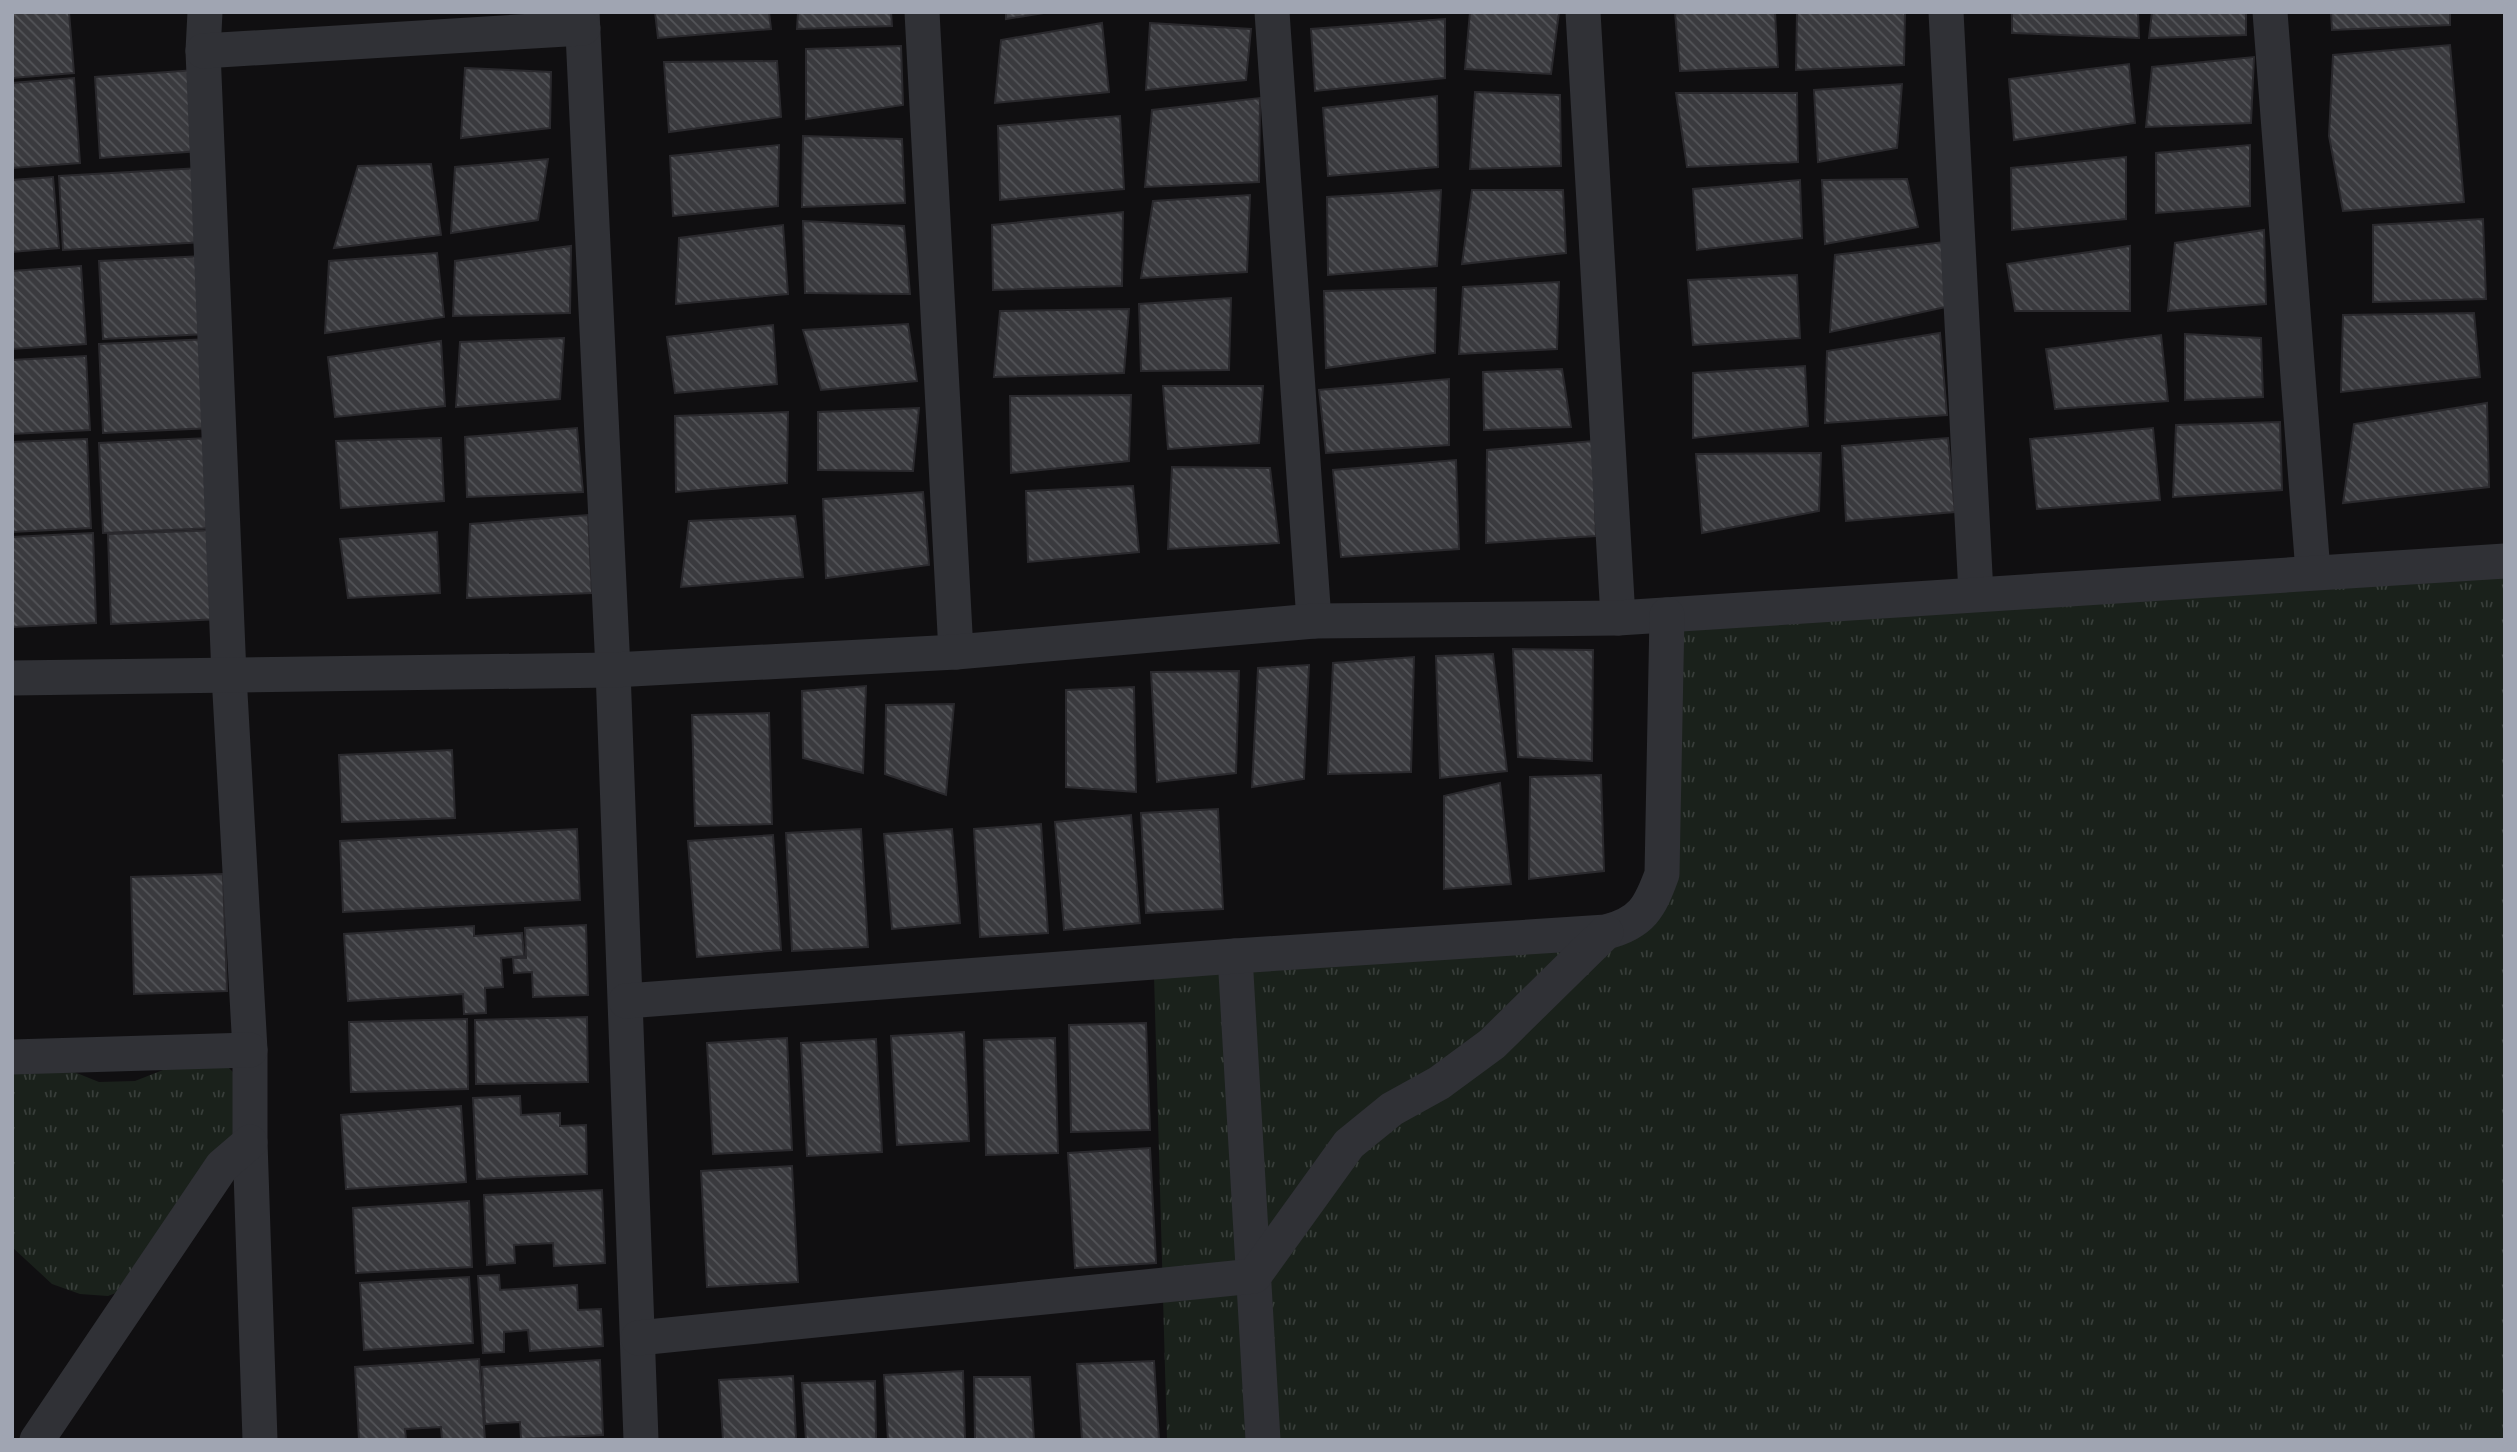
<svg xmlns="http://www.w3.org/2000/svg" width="2517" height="1452" font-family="'Fira Sans',sans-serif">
<defs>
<pattern id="grass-tufts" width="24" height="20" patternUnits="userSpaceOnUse" patternTransform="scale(1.75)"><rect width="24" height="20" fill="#1a211b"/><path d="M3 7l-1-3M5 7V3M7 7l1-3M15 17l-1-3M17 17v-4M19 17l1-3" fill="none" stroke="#383e3a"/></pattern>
<pattern id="building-back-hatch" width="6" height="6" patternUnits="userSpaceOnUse" patternTransform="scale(1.75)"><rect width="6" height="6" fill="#3a3a3e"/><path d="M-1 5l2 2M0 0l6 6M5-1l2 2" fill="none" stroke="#535458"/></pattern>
</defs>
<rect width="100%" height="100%" fill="#100f11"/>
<!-- grass -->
<g fill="url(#grass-tufts)">
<path d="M2505,561v879h-1338l-13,-465 490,-56 27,-301z"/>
<path d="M37,1057l62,25 36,-1 33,-13 59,-2 7,7 6,75 -98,135 -34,13 -28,-2 -28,-10 -40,-37v-189z"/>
</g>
<!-- building -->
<g fill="url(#building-back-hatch)" stroke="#2a292d" stroke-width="2">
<path d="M12,12h57l5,61 -62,5z"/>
<path d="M655,12h114l2,17 -113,9z"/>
<path d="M798,12h93l1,14 -95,3z"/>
<path d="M1006,12h44l-44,7z"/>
<path d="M1470,12h89l-8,62 -86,-5z"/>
<path d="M1675,12h100l3,55 -98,4z"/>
<path d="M1797,12h108l-1,53 -108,5z"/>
<path d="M2012,12h126l1,26 -127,-5z"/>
<path d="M2152,12h94v23l-97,3z"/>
<path d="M2331,12h119v13l-118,5z"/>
<path d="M1445,19v59l-130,13 -4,-62z"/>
<path d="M1102,23l7,69 -114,11 6,-63z"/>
<path d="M1150,23l101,6 -5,51 -100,10z"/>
<path d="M2450,45l14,157 -121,9 -14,-75 4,-81z"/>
<path d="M901,46l2,59 -97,14v-70z"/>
<path d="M2254,57l-3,66 -105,4 6,-60z"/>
<path d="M777,61l4,56 -112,15 -5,-70z"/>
<path d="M2129,64l6,59 -121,17 -5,-61z"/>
<path d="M465,68l86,4 -1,56 -89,10z"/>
<path d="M196,70l5,81 -101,7 -5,-81z"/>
<path d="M74,78l6,85 -68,5v-85z"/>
<path d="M1902,84l-5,64 -79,14 -4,-72z"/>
<path d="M1475,92l85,3 1,71 -91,3z"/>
<path d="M1676,93h121l1,69 -111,5z"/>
<path d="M1437,96l1,71 -110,9 -5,-68z"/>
<path d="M1260,98l-1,84 -114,5 7,-77z"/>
<path d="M1120,116l4,73 -124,11 -2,-74z"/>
<path d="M803,136l99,3 3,64 -103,4z"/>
<path d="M779,145l-1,61 -105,10 -3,-60z"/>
<path d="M2250,145v61l-94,7v-60z"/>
<path d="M2126,157v62l-114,11 -1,-62z"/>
<path d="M548,159l-10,61 -87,13 4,-66z"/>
<path d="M431,164l10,71 -107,13 24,-82z"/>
<path d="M200,168l4,74 -141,8 -4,-74z"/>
<path d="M53,177l6,71 -47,4v-72z"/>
<path d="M1907,179l11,48 -93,17 -3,-64z"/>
<path d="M1800,180l2,58 -105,12 -4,-61z"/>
<path d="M1441,190l-4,76 -109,9 -1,-78z"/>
<path d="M1472,190h91l3,63 -104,11z"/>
<path d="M1250,195l-3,77 -106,6 12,-77z"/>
<path d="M1123,212l-1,74 -129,4 -1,-65z"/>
<path d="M2483,219l3,80 -113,3v-77z"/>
<path d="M803,221l101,5 6,68 -105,-1z"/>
<path d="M783,225l5,69 -112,10 3,-66z"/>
<path d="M2264,230l2,74 -98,7 7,-68z"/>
<path d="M1944,242l2,65 -116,25 5,-77z"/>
<path d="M571,246l-1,67 -117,3 2,-55z"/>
<path d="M2130,246v65h-115l-8,-47z"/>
<path d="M437,253l7,64 -119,16 4,-72z"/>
<path d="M204,256l4,78 -105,5 -4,-78z"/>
<path d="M81,266l5,78 -74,5v-78z"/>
<path d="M1797,275l3,63 -107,7 -5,-65z"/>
<path d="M1559,282l-2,67 -98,5 4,-67z"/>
<path d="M1436,288l-1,65 -109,15 -2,-77z"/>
<path d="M1231,298l-2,72 -88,1 -2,-67z"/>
<path d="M1129,309l-5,64 -130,4 6,-66z"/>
<path d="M2474,313l6,64 -139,15 2,-77z"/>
<path d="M908,324l9,57 -96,9 -18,-60z"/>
<path d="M773,325l4,59 -102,9 -8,-56z"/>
<path d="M1940,333l7,82 -122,8 2,-72z"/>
<path d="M2185,334l76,4 2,59 -78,3z"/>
<path d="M2161,335l7,66 -113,8 -9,-60z"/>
<path d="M564,338l-4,61 -104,8 4,-65z"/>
<path d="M210,339l3,89 -110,5 -4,-89z"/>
<path d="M441,341l4,65 -110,11 -7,-60z"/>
<path d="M86,356l4,74 -78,4v-74z"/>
<path d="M1805,366l3,60 -115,12v-65z"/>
<path d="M1562,369l9,58 -87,3 -1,-58z"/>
<path d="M1449,379v66l-123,8 -7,-63z"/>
<path d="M1163,386h100l-4,57 -91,6z"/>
<path d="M1131,395l-2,66 -118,12 -1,-77z"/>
<path d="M2487,403l2,84 -146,16 11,-79z"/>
<path d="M919,408l-6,63 -95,-1v-58z"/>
<path d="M788,412l-1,71 -111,9 -1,-76z"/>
<path d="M2280,422l2,68 -109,7 3,-72z"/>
<path d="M577,428l6,64 -116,5 -2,-60z"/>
<path d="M2153,428l7,72 -123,9 -7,-70z"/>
<path d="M209,438l4,90 -110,5 -4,-90z"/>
<path d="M441,438l3,63 -103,7 -5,-67z"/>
<path d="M1948,438l7,74 -109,9 -4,-75z"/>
<path d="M87,439l4,89 -79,4v-90z"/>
<path d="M1593,441l3,95 -110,7 1,-93z"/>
<path d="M1821,453l-2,58 -117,22 -6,-79z"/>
<path d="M1456,460l3,89 -118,8 -8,-87z"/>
<path d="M1172,467l98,1 9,75 -111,6z"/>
<path d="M1133,486l6,66 -111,10 -2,-71z"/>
<path d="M923,492l6,73 -103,13 -3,-79z"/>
<path d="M588,515l4,78 -125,5 3,-74z"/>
<path d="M795,516l8,61 -122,10 8,-66z"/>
<path d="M219,530l3,89 -111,5 -3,-90z"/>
<path d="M437,532l3,61 -92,5 -8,-59z"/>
<path d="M93,533l3,90 -84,4v-90z"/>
<path d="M1513,649l80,1 -1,111 -74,-4z"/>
<path d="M1493,654l14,117 -67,7 -4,-122z"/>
<path d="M1414,657l-3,115 -83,2 5,-111z"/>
<path d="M1309,665l-5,114 -52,8 6,-119z"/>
<path d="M1239,671l-3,102 -79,9 -6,-110z"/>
<path d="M866,686l-3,87 -60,-15 -1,-67z"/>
<path d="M1134,687l2,105 -70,-5v-97z"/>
<path d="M954,704l-8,91 -61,-21 1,-69z"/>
<path d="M769,713l3,111 -77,2 -3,-111z"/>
<path d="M452,750l3,68 -113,4 -3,-67z"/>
<path d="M1601,775l3,96 -75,8 1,-102z"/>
<path d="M1500,783l11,101 -67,5v-93z"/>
<path d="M1218,809l5,100 -77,4 -5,-100z"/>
<path d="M1131,815l9,108 -76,7 -9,-108z"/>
<path d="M1041,824l7,109 -68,4 -6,-108z"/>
<path d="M577,829l3,71 -237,12 -3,-71z"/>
<path d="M861,829l7,118 -76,4 -6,-118z"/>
<path d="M952,829l8,94 -68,6 -8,-95z"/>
<path d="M773,835l8,115 -84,7 -9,-116z"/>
<path d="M223,874l4,117 -93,3 -3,-117z"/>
<path d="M586,925l2,70 -55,2 -1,-25 -18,1 -1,-15h13l-1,-30z"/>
<path d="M474,926v10l48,-3 2,23 -23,2 2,29 -18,1 1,25 -22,1 -1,-20 -115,7 -4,-67z"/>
<path d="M587,1017l1,65 -112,2 -1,-64z"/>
<path d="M467,1019l1,70 -117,3 -2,-70z"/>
<path d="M1146,1023l4,107 -79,2 -2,-107z"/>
<path d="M964,1032l5,109 -72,4 -6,-109z"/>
<path d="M787,1038l5,112 -79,4 -6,-111z"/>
<path d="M1055,1038l3,115 -72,2 -2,-115z"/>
<path d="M876,1039l6,113 -75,4 -6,-113z"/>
<path d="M520,1096l1,19 39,-2v13l26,-1 1,49 -110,5 -4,-81z"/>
<path d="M461,1106l5,76 -120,7 -5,-74z"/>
<path d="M1150,1148l6,115 -81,5 -7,-115z"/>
<path d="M792,1166l6,116 -91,5 -6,-116z"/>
<path d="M602,1190l3,73 -51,3 -1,-23 -39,2 1,18 -28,2 -3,-70z"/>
<path d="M469,1201l3,66 -116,6 -3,-65z"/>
<path d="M499,1275l1,15 77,-5 1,25 23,-1 2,37 -73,5 -2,-21 -24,2v20l-21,1 -5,-77z"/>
<path d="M469,1277l4,66 -109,7 -4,-67z"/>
<path d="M479,1359l6,81h-43l-1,-13 -36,2 1,11h-47l-4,-73z"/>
<path d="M600,1360l3,75 -82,4 -1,-17 -35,2 -3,-57z"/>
<path d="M1154,1361l5,79h-77l-5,-76z"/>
<path d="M963,1371l2,69h-77l-4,-65z"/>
<path d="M793,1376l3,64h-73l-4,-60z"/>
<path d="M974,1377h56l4,63h-59z"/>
<path d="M875,1381l1,59h-70l-4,-57z"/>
</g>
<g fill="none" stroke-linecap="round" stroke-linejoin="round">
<!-- street -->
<g stroke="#303136" stroke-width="35">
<path d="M205,12l-2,39 26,624 21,375v92l10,298"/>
<path d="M582,12l31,658 28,770"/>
<path d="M922,12l34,640"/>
<path d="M1272,12l42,609"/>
<path d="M1583,12l35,606"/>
<path d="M1946,12l30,582"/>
<path d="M2270,12l43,560"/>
<path d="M203,51l380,-23"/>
<path d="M12,678l601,-8 343,-18 358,-31 304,-3 887,-57"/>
<path d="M1235,956l28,484"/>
<path d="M626,1001l609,-45 371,-24c36,-9 44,-25 56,-58l5,-259"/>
<path d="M12,1057l238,-7"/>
<path d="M638,1338l616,-62 95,-132 43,-35 47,-26 53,-39 114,-112"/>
<path d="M37,1440l185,-274 28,-24"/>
</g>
</g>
<!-- border -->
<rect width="2517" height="1452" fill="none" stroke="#a0a5b2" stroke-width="28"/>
</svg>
